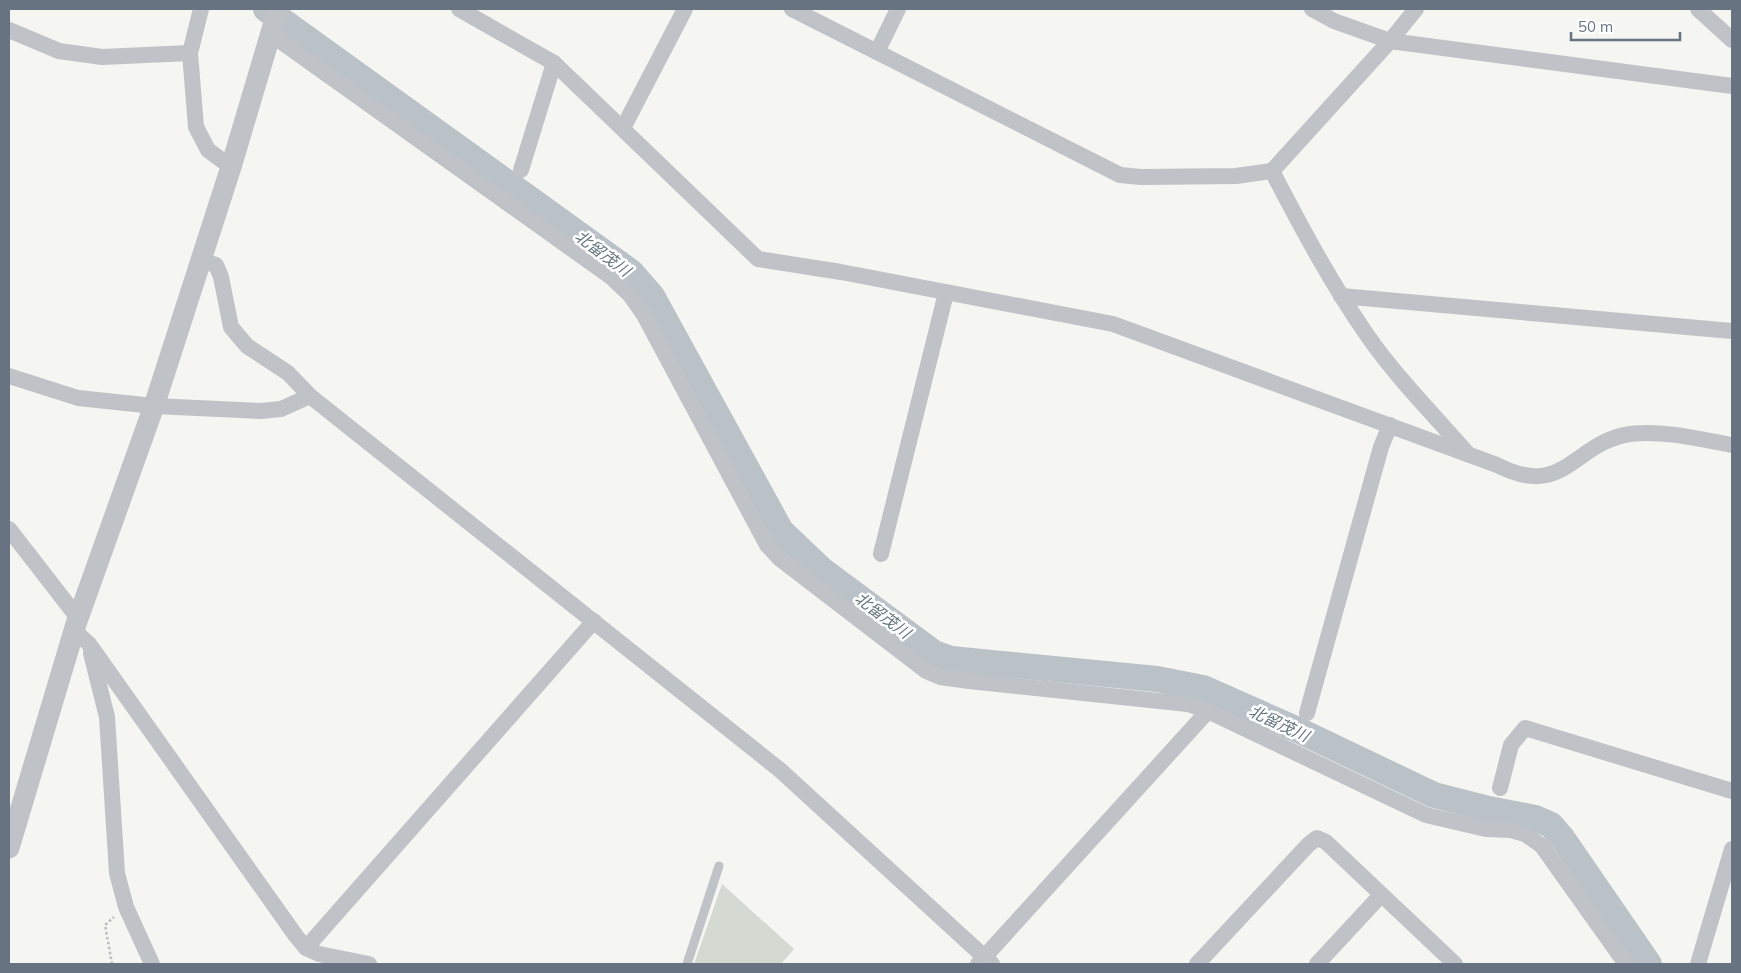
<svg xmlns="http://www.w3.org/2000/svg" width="1741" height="973" font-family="Mulish,'Noto Sans JP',sans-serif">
<rect width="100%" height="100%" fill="#f5f5f2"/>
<!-- green -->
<path fill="#d4dad2" d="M722,884l72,65 -13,15h-87z"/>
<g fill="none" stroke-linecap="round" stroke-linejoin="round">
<!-- river -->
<path stroke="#bac2c8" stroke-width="26" d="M266,9l365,263 21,24 129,235 41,39 112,83 17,6 206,20 46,9 97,43 134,64 55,14 46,9 16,7 12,14 86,125"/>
<!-- path -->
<path stroke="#b9bbbe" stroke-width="2.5" stroke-dasharray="2.5 2.5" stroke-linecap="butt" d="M112,964l-7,-39 9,-8"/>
<!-- service -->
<path stroke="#bfc2c6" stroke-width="9" d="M687,964l32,-98"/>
<!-- minor -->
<g stroke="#bfc2c6" stroke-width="16">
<path d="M201,9l-11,44 6,74 12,23 23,17"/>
<path d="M459,9l95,54 204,196 83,13 272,52 384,141c68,35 75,-22 133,-31 34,-4 69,5 102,11"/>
<path d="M792,9l328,166 21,2 95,-1 36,-5 118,-130 26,-32"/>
<path d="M1312,9l22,12 56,20 342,45"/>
<path d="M1698,9l34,31"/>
<path d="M9,30l50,21 43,6 88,-4"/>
<path d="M269,33l342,244 19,18 14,20 123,230 13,14 146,112 14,6 29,4 219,23 20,7 218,104 60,14 25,1 14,4 17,12 84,118"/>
<path d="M877,52l21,-43"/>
<path d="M623,128l62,-119"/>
<path d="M521,170l33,-107"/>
<path d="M1272,171c29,56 59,112 95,164 29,42 67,80 101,119"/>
<path d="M202,261l14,4 5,12 10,50 16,19 41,27 22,23 470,374 212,194"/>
<path d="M1341,296l391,35"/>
<path d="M9,376l69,22 76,8 107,5 20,-2 29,-13"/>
<path d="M9,529l69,89"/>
<path d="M881,554l65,-261"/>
<path d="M74,630l15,14 207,292 10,12 13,6 50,10"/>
<path d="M91,653l16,64 10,156 9,34 26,57"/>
<path d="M1307,713l74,-266 9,-22"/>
<path d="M1500,788l11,-43 14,-17 207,63"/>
<path d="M306,948l288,-327"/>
<path d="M978,964l230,-253"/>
<path d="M1197,964l112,-120 8,-6 9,4 129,122"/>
<path d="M1317,964l64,-69"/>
<path d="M1698,964l34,-115"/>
</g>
<!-- tertiary -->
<path stroke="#bfc2c6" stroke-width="21" d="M9,848l67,-224 78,-218 77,-239 47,-158"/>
</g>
<g text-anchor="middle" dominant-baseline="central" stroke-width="5" stroke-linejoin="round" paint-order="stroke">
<!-- water labels -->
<g font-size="16" font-style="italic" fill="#63747d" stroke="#fff">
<text transform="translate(603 253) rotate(37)">北留茂川</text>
<text transform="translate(883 615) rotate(37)">北留茂川</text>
<text transform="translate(1279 723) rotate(25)">北留茂川</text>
</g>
</g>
<!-- border -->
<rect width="1741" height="973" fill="none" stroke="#677380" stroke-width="20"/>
<!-- scale -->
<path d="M1571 32v8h109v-8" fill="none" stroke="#677380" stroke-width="2.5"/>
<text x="1578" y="32" font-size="15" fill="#677380" stroke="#ffffff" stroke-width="4" paint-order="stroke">50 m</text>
</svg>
